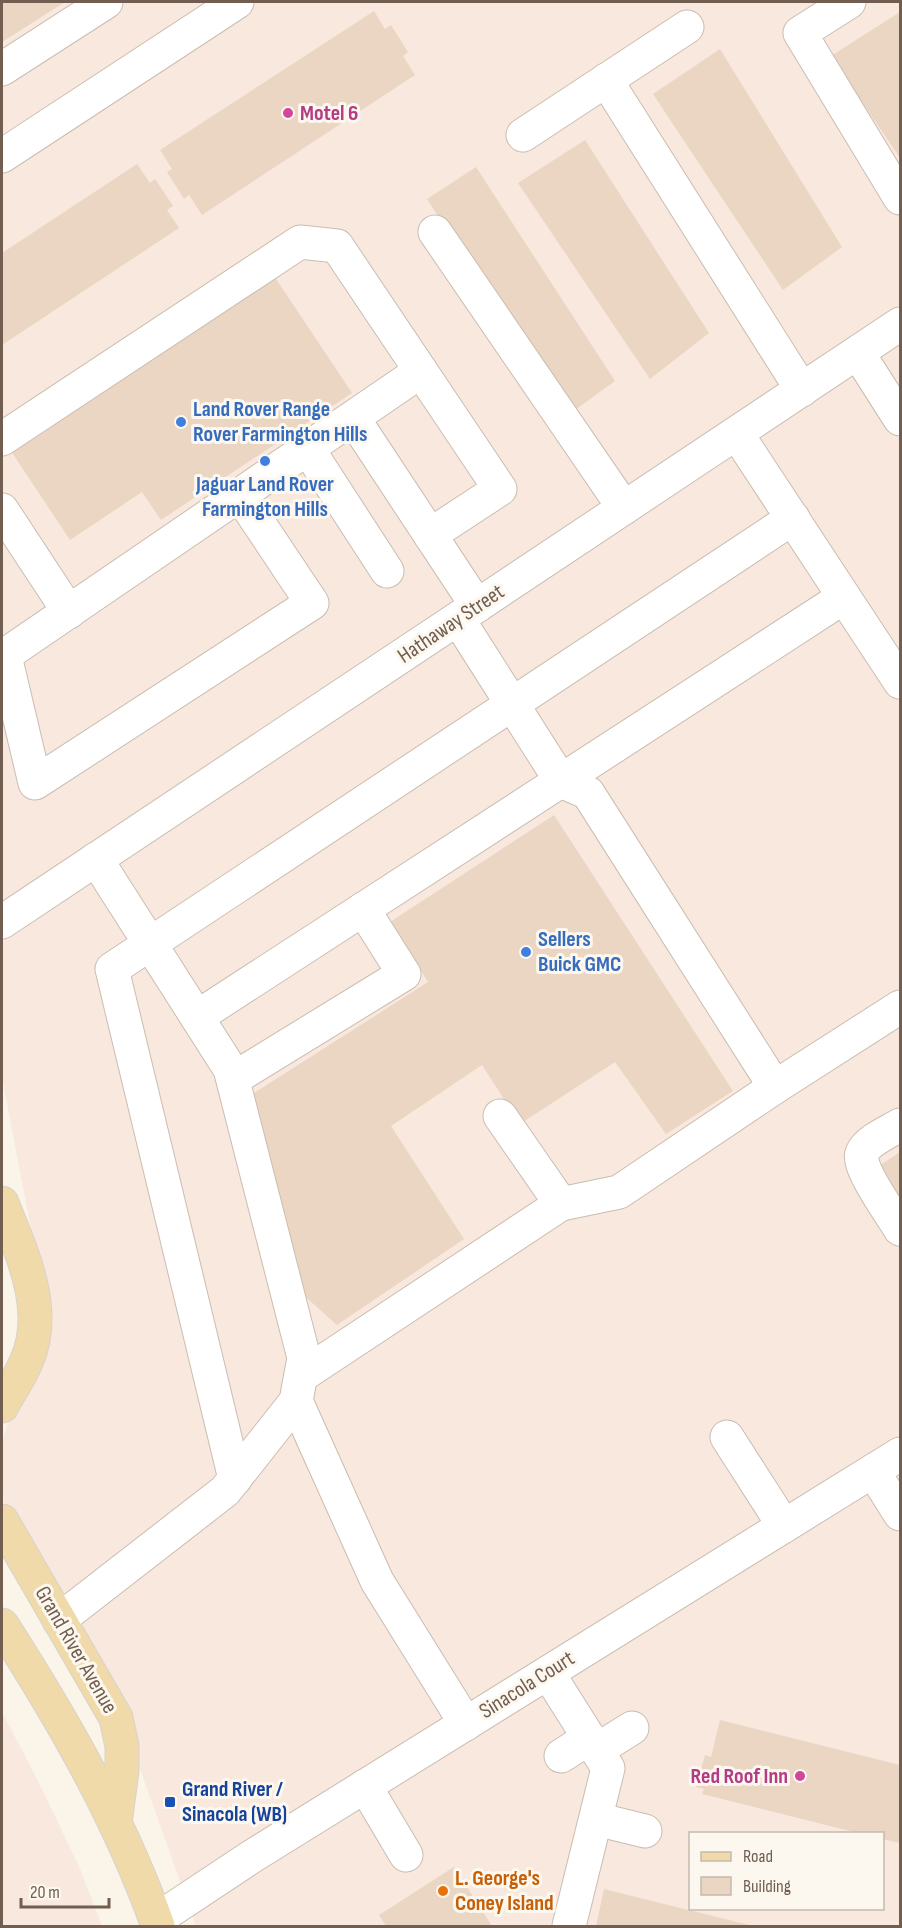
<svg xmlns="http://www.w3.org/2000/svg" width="902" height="1928" font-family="'Sofia Sans Condensed',sans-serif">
<rect width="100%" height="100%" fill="#faf4e9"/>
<!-- commercial -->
<g fill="#f8e8de" fill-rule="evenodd">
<path d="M2,2h898v1924h-704l-73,-205 -113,-204 -8,-21v-53l42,-146 -42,-220zM690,1834h192v74h-192z"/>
<path d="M2,1712l37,71 41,86 22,57h-100z"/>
</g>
<!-- building -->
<g fill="#ebd6c4">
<path d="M2,2h63l-63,40z"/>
<path d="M374,11l11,18 6,-4 17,27 -5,4 12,19 -213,140 -13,-20 -5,4 -17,-27 5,-3 -12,-19z"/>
<path d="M900,12v146l-69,-102z"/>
<path d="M720,49l122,198 -59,43 -130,-196z"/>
<path d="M585,140l124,193 -59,46 -132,-196z"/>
<path d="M137,164l13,19 5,-4 18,27 -6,4 12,18 -177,117v-92z"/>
<path d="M476,167l139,214 -47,34 -141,-216z"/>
<path d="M274,276l78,117 -191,127 -19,-28 -72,48 -59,-89z"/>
<path d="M554,815l179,276 -67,43 -51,-72 -95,62 -38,-59 -91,61 73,113 -127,86 -37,-33 -49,-197 177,-113 -38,-60z"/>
<path d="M900,1152v65l-27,-47z"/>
<path d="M720,1720l180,45v78l-18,-4v-5h-20l-160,-40 2,-5 -8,-2 9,-32 6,2z"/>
<path d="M454,1867l38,59h-106l-7,-11z"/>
<path d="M604,1889l149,37h-157z"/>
</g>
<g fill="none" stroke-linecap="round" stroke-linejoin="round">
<!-- minor casing -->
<g stroke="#cabdb0" stroke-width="35">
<g id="minor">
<path d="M849,2l-49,31 100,165"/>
<path d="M2,69l104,-67"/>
<path d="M606,80l196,310"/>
<path d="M523,135l164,-108"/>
<path d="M2,156l235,-154"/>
<path d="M435,232l189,276"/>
<path d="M858,353l42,66"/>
<path d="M353,418l124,188"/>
<path d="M737,434l163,248"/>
<path d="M2,439l298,-197 37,4 163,243 -70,46"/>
<path d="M308,449l79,122"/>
<path d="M2,510l67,102"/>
<path d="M458,619l103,162 27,12 187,294"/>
<path d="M5,656l30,127 277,-180 -72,-108"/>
<path d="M2,657l419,-286"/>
<path d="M2,922l898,-598"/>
<path d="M197,1017l647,-420"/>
<path d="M233,1079l171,-105 -41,-65"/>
<path d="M500,1116l61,88"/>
<path d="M900,1125c-11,7 -32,15 -38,28 -6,13 30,62 38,76"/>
<path d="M301,1376l260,-172 58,-12 156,-105 125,-80"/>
<path d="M296,1401l81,180 89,143"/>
<path d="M727,1437l57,89"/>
<path d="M873,1471l27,43"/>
<path d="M235,1479l-123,-510 681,-451"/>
<path d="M59,1620l166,-129 71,-90 8,-43 -74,-289 -134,-210"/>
<path d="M548,1673l60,95 -39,158"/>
<path d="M597,1750l35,-22"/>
<path d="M561,1756l28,-18"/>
<path d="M365,1786l41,69"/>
<path d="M596,1819l49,12"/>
<path d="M156,1920l95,-63 649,-403"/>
</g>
</g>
<!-- major casing -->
<g stroke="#d7d2ce" stroke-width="35">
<g id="major">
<path d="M2,1203c19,49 48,107 24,159 -6,15 -17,30 -24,44"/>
<path d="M2,1521l114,197 6,28v25l-7,52"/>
<path d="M2,1625c61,95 118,194 156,301"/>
</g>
</g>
<!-- minor -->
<use href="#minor" stroke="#fff" stroke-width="33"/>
<!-- major -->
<use href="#major" stroke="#f0daaa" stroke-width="33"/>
</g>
<!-- markers -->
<g fill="#d1479c" stroke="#fdf8ef" stroke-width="2">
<circle cx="288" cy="113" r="6"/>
<circle cx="800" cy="1776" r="6"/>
</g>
<g fill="#3f7fe0" stroke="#fdf8ef" stroke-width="2">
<circle cx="181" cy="422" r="6"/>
<circle cx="265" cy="461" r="6"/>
<circle cx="526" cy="952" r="6"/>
</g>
<rect fill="#1a4fb4" stroke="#fdf8ef" stroke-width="2" x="164" y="1796" width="12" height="12" rx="3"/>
<circle fill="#e8710a" stroke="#fdf8ef" stroke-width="2" cx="443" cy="1891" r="6"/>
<g text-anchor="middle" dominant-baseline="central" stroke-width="6" stroke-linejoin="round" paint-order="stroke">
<!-- hotel labels -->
<g font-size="22" font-weight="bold" fill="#b23c85" stroke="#fdf8ef" text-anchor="start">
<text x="300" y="113">Motel 6</text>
<text x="788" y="1776" text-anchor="end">Red Roof Inn</text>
</g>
<!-- shop labels -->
<g font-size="22" font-weight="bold" fill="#366cbe" stroke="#fdf8ef" text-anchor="start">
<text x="193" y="409">Land Rover Range<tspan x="193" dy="25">Rover Farmington Hills</tspan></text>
<text x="265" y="484" text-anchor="middle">Jaguar Land Rover<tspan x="265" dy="25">Farmington Hills</tspan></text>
<text x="538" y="939">Sellers<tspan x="538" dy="25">Buick GMC</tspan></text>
</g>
<!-- street labels -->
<g font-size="22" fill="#715e50" stroke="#fdf8ef">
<text transform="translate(451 624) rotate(-34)">Hathaway Street</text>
<text transform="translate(76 1650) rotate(60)">Grand River Avenue</text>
<text transform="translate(527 1685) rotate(-32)">Sinacola Court</text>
</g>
<!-- transit labels -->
<g font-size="22" font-weight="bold" fill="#164399" stroke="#fdf8ef" text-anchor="start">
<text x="182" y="1789">Grand River /<tspan x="182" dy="25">Sinacola (WB)</tspan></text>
</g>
<!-- food labels -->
<g font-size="22" font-weight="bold" fill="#c56008" stroke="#fdf8ef" text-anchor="start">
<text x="455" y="1878">L. George's<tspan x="455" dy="25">Coney Island</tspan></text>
</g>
</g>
<!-- border -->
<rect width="902" height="1928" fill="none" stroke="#715e50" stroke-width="6"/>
<!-- legend -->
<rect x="689" y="1832" width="195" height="78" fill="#fdf8ef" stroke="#c5baaf" stroke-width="1.5"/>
<rect x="701" y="1852" width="30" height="9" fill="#f0daaa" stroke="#c5baaf" stroke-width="1.5"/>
<text x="743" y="1862" font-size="18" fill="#715e50">Road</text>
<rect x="701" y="1877" width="30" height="18" fill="#ebd6c4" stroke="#c5baaf" stroke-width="1.5"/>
<text x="743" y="1892" font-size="18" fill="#715e50">Building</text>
<!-- scale -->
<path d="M21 1898v9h88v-9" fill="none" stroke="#715e50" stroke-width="3"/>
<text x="30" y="1898" font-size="18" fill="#715e50" stroke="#fdf8ef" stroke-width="4.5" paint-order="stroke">20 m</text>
</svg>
